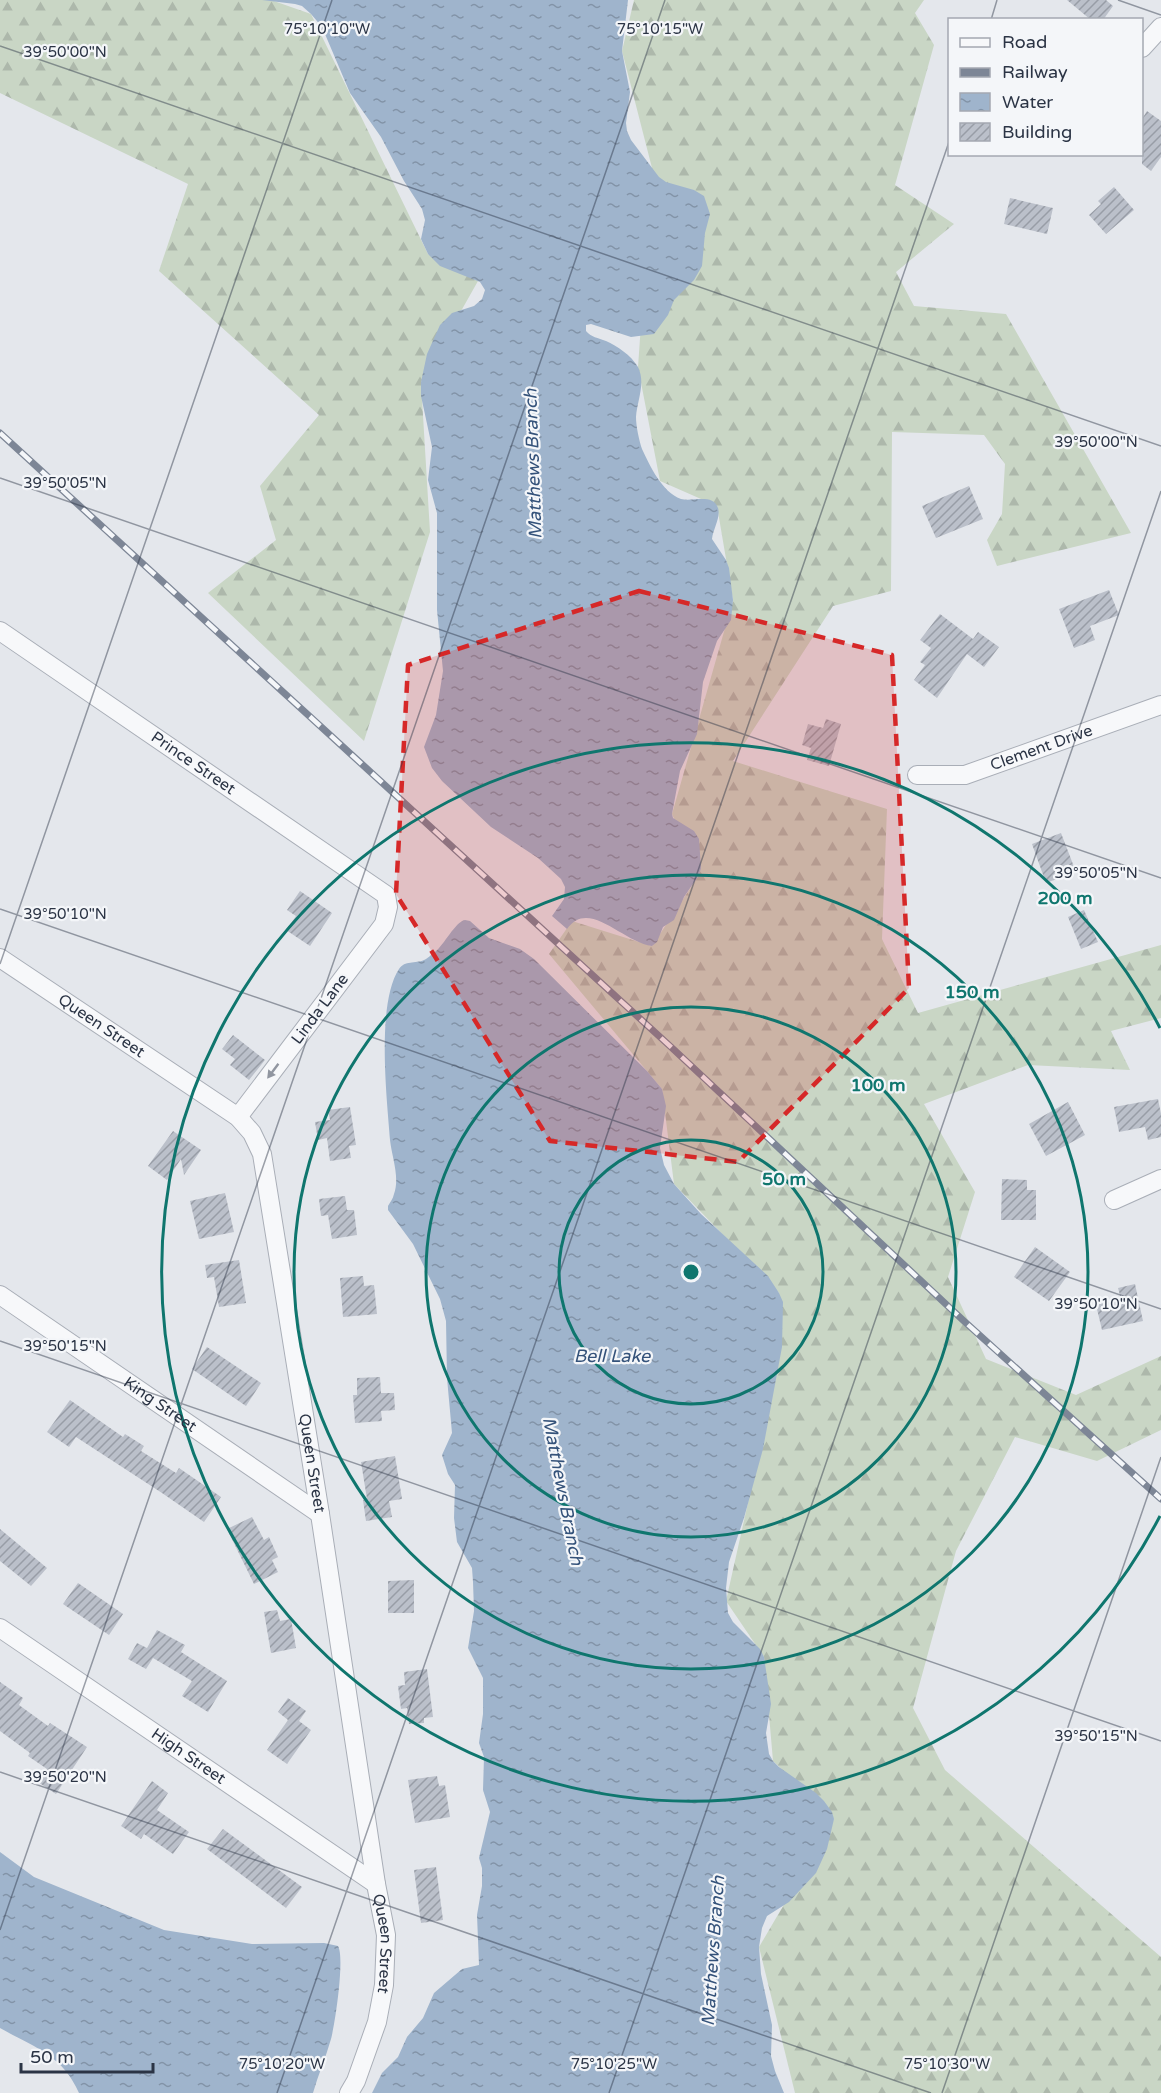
<svg xmlns="http://www.w3.org/2000/svg" width="1161" height="2093" font-family="'Varela Round',sans-serif">
<defs>
<pattern id="forest-firs" width="22" height="20" patternUnits="userSpaceOnUse" patternTransform="scale(1.5)"><rect width="22" height="20" fill="#c9d6c5"/><path d="M5 1l3.5 6h-7zM16 11l3.5 6h-7z" fill="#adb8ab"/></pattern>
<pattern id="water-ripples" width="26" height="14" patternUnits="userSpaceOnUse" patternTransform="scale(1.5)"><rect width="26" height="14" fill="#9fb4cc"/><path d="M2 4q2-2 4 0t4 0M15 11q2-2 4 0t4 0" fill="none" stroke="#8293a7"/></pattern>
<pattern id="building-hatch" width="6" height="6" patternUnits="userSpaceOnUse" patternTransform="scale(1.5)"><rect width="6" height="6" fill="#bbc0ca"/><path d="M-1 1l2-2M0 6l6-6M5 7l2-2" fill="none" stroke="#989da6"/></pattern>
</defs>
<rect width="100%" height="100%" fill="#e4e7ec"/>
<!-- forest -->
<g fill="url(#forest-firs)">
<path d="M0,0h271l40,14 117,240 50,27 -57,101 9,150 -66,209 -156,-148 68,-53 -16,-54 59,-71 -160,-144 29,-87 -188,-91z"/>
<path d="M634,0h290l-9,13 19,32 -39,140 59,39 -58,48 18,34 92,8 125,219 -134,33 -10,-26 15,-26 3,-50 -21,-29 -92,-3 -1,159 -58,15 -100,155 154,48 -5,130 36,74 243,-68v73l-50,13 19,39 -102,-5 -104,39 51,88 -27,85 38,82 90,36 85,-39v74l-64,31 -82,-24 -59,114 -43,157 32,62 216,187v136h-366l-36,-146 75,-128 -61,-58 -9,-104 -38,-56 49,-219 4,-89 -105,-109 -12,-95 -113,-135 23,-33 80,25 47,-71 -27,-61 61,-214 -16,-94 -57,-25 -22,-114 14,-199 -30,-117z"/>
</g>
<!-- water -->
<g fill="url(#water-ripples)">
<path d="M262,0h366l-6,51 8,41 -4,31 1,8 4,9 28,37 7,5 28,8 10,6 6,18 -5,19 -3,33 -8,14 -20,20 -6,15 -14,19 -23,3 -40,-13 -5,1v6c5,6 12,7 20,10 11,5 25,14 32,26 8,16 -1,34 -2,50 0,9 3,23 6,32 8,17 20,43 39,50 12,3 32,-6 37,9 3,9 -5,21 -6,31l14,21 3,8 4,32 -2,20 -14,21 -14,41 -6,52 -17,37 -8,43 1,4 21,13 5,8 2,29 -2,7 -15,22 -10,23 -11,7 -6,15 -5,4c-30,-4 -63,-48 -85,-17l-15,-13 12,-17 1,-12 -4,-8 -23,-21 -47,-31 -49,-46 -10,-13 -8,-21 12,-32 7,-44 -6,-61v-97l-9,-33 4,-33 -11,-51v-14l6,-28 13,-29 12,-12 22,-7 8,-7 3,-9 -5,-8 -40,-16 -12,-12 -7,-15 4,-19 -3,-11 -18,-28 -23,-44 -31,-44 -28,-66 -11,-13 -9,-8 -7,-2z"/>
<path d="M465,920l5,1 19,17 31,11 14,10 113,112 15,18 4,17 -6,42 4,17 10,19 27,30 67,62 11,17 4,9 -1,45 -19,102 -19,69 -15,44 -3,26 2,25 5,9 27,27 4,8 7,47 -5,29 3,21 4,7 6,6 37,26 8,8 8,11 2,7 -7,30 -11,24 -27,29 -22,14 -5,12 -3,19 2,27 11,51 -1,31 4,15 9,22h-412l10,-20 16,-16 9,-20 16,-19 11,-25 28,-24 17,-4 -2,-50 5,-29v-18l-3,-10 11,-46 -7,-22 1,-33 -5,-14 4,-29v-36l-15,-30 6,-37 -1,-29 -1,-14 -15,-26 -3,-24 1,-33 -7,-11 -6,-19 10,-22 -5,-55 -1,-57 -6,-22 -27,-55 -25,-34v-4c2,-4 5,-7 6,-12 6,-17 -2,-36 -4,-54 -3,-41 -14,-136 9,-171 6,-9 16,-5 25,-9 3,-1 7,-5 11,-8 9,-7 20,-30 30,-32z"/>
<path d="M0,1852l34,25 130,53 88,14 72,-1 14,3c7,11 -3,79 -7,93 -5,18 -13,36 -18,54h-234c-17,-39 -46,-46 -79,-65z"/>
</g>
<!-- building -->
<g fill="url(#building-hatch)">
<path d="M1067,0h39l7,6 -10,14h-12z"/>
<path d="M1147,111l14,10v36l-10,14 -9,-7v-45z"/>
<path d="M1114,187l20,23 -28,24 -17,-19 12,-11 -3,-3z"/>
<path d="M1010,198l43,10 -6,26 -43,-10z"/>
<path d="M969,486l14,33 -47,19 -14,-32z"/>
<path d="M1109,590l10,25 -29,11 5,14 -21,8 -15,-39z"/>
<path d="M940,614l33,25 5,-7 21,15 -15,20 -17,-13 -30,44 -23,-18 11,-15 -5,-3 11,-14 -11,-8z"/>
<path d="M826,719l15,5 -12,42 -22,-6 4,-12 -9,-3 6,-21 15,4z"/>
<path d="M1061,833l15,39 -30,11 -14,-39z"/>
<path d="M300,891l32,22 -22,33 -24,-16 10,-14 -9,-6z"/>
<path d="M1084,910l14,32 -17,7 -13,-32z"/>
<path d="M233,1035l32,25 -16,20 -19,-15 5,-6 -13,-10z"/>
<path d="M1158,1099l3,15v23l-13,3 -3,-13 -26,5 -5,-25z"/>
<path d="M1068,1102l17,33 -39,21 -17,-32z"/>
<path d="M350,1107l6,38 -7,1 2,12 -21,3 -3,-23 -9,2 -3,-18 15,-2 -2,-10z"/>
<path d="M173,1131l28,19 -17,25 -3,-16 -14,21 -19,-14z"/>
<path d="M1002,1179l25,1v10h9v30h-35z"/>
<path d="M225,1193l9,39 -35,7 -9,-38z"/>
<path d="M345,1196l2,14h7l3,25 -25,4 -4,-24 -7,1 -2,-17z"/>
<path d="M1035,1247l35,25 -21,29 -35,-24z"/>
<path d="M239,1260l7,43 -27,4 -5,-30 -7,1 -2,-13z"/>
<path d="M363,1276l1,10 10,-1 3,29 -34,3 -3,-39z"/>
<path d="M1135,1284l8,37 -41,9 -6,-25 25,-6 -3,-11z"/>
<path d="M207,1347l54,36 -15,23 -54,-37z"/>
<path d="M380,1377l1,16h13l1,17 -14,1 1,10 -27,2 -2,-28h4v-17z"/>
<path d="M70,1400l53,37 2,-3 19,12 -3,5 35,22 3,-5 42,29 -17,25 -42,-29 -86,-56 -7,10 -22,-15z"/>
<path d="M395,1456l7,43 -13,2 3,16 -26,4 -3,-21 4,-1 -6,-37z"/>
<path d="M252,1517l12,23 5,-3 9,20 -6,3 6,12 -24,12 -27,-55z"/>
<path d="M0,1529l47,39 -16,18 -31,-25z"/>
<path d="M414,1580v33h-26v-32z"/>
<path d="M78,1583l45,31 -14,21 -46,-31z"/>
<path d="M277,1610l3,11 11,-2 5,29 -25,5 -7,-41z"/>
<path d="M157,1630l28,15 -4,7 46,29 -19,31 -26,-16 10,-15 -39,-23 -7,11 -18,-10 9,-16 10,5z"/>
<path d="M427,1669l6,48 -9,1v5l-15,1 -2,-16 -6,1 -3,-23 7,-1 -1,-13z"/>
<path d="M0,1682l23,16 -4,7 29,21 2,-3 37,24 -31,47 -18,-12 9,-13 -19,-13 2,-3 -30,-22z"/>
<path d="M288,1698l18,13 -7,10 12,9 -24,34 -20,-14 21,-30 -10,-8z"/>
<path d="M437,1776l2,10 6,-1 5,32 -35,6 -7,-43z"/>
<path d="M152,1781l16,12 -11,17 32,22 -16,22 -29,-20 -3,5 -20,-13z"/>
<path d="M223,1829l79,58 -16,21 -79,-59z"/>
<path d="M436,1867l7,53 -22,3 -7,-53z"/>
</g>
<g fill="none" stroke-linecap="round" stroke-linejoin="round">
<!-- minor casing -->
<g stroke="#a9aeb7" stroke-width="20">
<g id="minor">
<path d="M1142,48l19,-21"/>
<path id="s1" d="M0,631l386,264 2,12 -4,17 -146,193"/>
<path id="s2" d="M917,775h48l196,-70"/>
<path id="s3" d="M0,958l238,159 14,16 10,21 58,360 56,370 10,51 -2,50 -7,37 -21,59 -7,12"/>
<path d="M1114,1200l47,-21"/>
<path id="s4" d="M0,1295l320,219"/>
<path id="s5" d="M0,1628l376,256"/>
</g>
</g>
<!-- minor -->
<use href="#minor" stroke="#f7f8fa" stroke-width="18"/>
<!-- rail casing -->
<g stroke="#7d8696" stroke-width="7">
<path id="rail" d="M0,433l671,614 294,275 196,177"/>
</g>
<!-- rail -->
<use href="#rail" stroke="#f4f6f9" stroke-width="4.5" stroke-dasharray="14" stroke-linecap="butt"/>
</g>
<!-- one-way arrows -->
<defs><path id="oneway-solid" d="M-6-.8H1V-3.2L6.5 0L1 3.2V.8H-6Z" transform="scale(1.5)"/></defs>
<use fill="#9196a0" href="#oneway-solid" transform="translate(273 1071) rotate(127)"/>
<!-- marked area -->
<path fill="#d62828" fill-opacity="0.2" stroke="#d62828" stroke-width="4.5" stroke-dasharray="12 8" stroke-linejoin="round" d="M639,591l253,64 17,333 -171,174 -188,-21 -154,-247 12,-229z"/>
<!-- ticks -->
<path fill="none" stroke="#2b3445" stroke-width="1.5" stroke-opacity="0.45" d="M1118,0l43,15M991,20l6,-20M0,46l1161,400M0,478l1161,400M0,909l1161,400M0,964l332,-964M0,1341l1161,400M0,1772l931,321M0,1930l665,-1930M277,2093l673,-1954M609,2093l552,-1602M942,2093l219,-636"/>
<!-- distance rings -->
<g fill="none" stroke="#0f766e" stroke-width="3">
<circle cx="691" cy="1272" r="132"/>
<circle cx="691" cy="1272" r="265"/>
<circle cx="691" cy="1272" r="397"/>
<path d="M1160 1516A529 529 0 1 1 1160 1028"/>
</g>
<g text-anchor="middle" dominant-baseline="central" stroke-width="4.5" stroke-linejoin="round" paint-order="stroke">
<!-- street labels -->
<g font-size="16" fill="#2b3445" stroke="#f4f6f9">
<text stroke="none"><textPath href="#s2" startOffset="129">Clement Drive</textPath></text>
<text stroke="none"><textPath href="#s1" startOffset="234">Prince Street</textPath></text>
<text transform="translate(320 1009) rotate(-53)">Linda Lane</text>
<text stroke="none"><textPath href="#s3" startOffset="122">Queen Street</textPath></text>
<text stroke="none"><textPath href="#s4" startOffset="194">King Street</textPath></text>
<text stroke="none"><textPath href="#s3" startOffset="644">Queen Street</textPath></text>
<text stroke="none"><textPath href="#s5" startOffset="228">High Street</textPath></text>
<text stroke="none"><textPath href="#s3" startOffset="1130">Queen Street</textPath></text>
</g>
<!-- water labels -->
<g font-size="18" font-style="italic" fill="#34527a" stroke="#f4f6f9">
<text transform="translate(533 464) rotate(-92)">Matthews Branch</text>
<text x="612" y="1356">Bell Lake</text>
<text transform="translate(563 1491) rotate(79)">Matthews Branch</text>
<text transform="translate(713 1951) rotate(-86)">Matthews Branch</text>
</g>
</g>
<g font-size="15" text-anchor="middle" fill="#2b3445" stroke="#f4f6f9" stroke-width="4.5" stroke-linejoin="round" paint-order="stroke">
<text x="327" y="34">75°10'10"W</text>
<text x="660" y="34">75°10'15"W</text>
<text x="65" y="57">39°50'00"N</text>
<text x="1096" y="447">39°50'00"N</text>
<text x="65" y="488">39°50'05"N</text>
<text x="1096" y="878">39°50'05"N</text>
<text x="65" y="919">39°50'10"N</text>
<text x="1096" y="1309">39°50'10"N</text>
<text x="65" y="1351">39°50'15"N</text>
<text x="1096" y="1741">39°50'15"N</text>
<text x="65" y="1782">39°50'20"N</text>
<text x="282" y="2069">75°10'20"W</text>
<text x="614" y="2069">75°10'25"W</text>
<text x="947" y="2069">75°10'30"W</text>
</g>
<circle cx="691" cy="1272" r="9" fill="#0f766e" stroke="#f4f6f9" stroke-width="3"/>
<g font-size="18" text-anchor="middle" font-weight="bold" fill="#0f766e" stroke="#f4f6f9" stroke-width="4.5" stroke-linejoin="round" paint-order="stroke">
<text x="1065" y="904">200 m</text>
<text x="972" y="998">150 m</text>
<text x="878" y="1091">100 m</text>
<text x="784" y="1185">50 m</text>
</g>
<!-- legend -->
<rect x="948" y="18" width="195" height="138" fill="#f4f6f9" stroke="#a4a8b1" stroke-width="1.5"/>
<rect x="960" y="38" width="30" height="9" fill="#f7f8fa" stroke="#a4a8b1" stroke-width="1.5"/>
<text x="1002" y="48" font-size="18" fill="#2b3445">Road</text>
<rect x="960" y="68" width="30" height="9" fill="#7d8696" stroke="#a4a8b1" stroke-width="1.5"/>
<text x="1002" y="78" font-size="18" fill="#2b3445">Railway</text>
<rect x="960" y="93" width="30" height="18" fill="url(#water-ripples)" stroke="#a4a8b1" stroke-width="1.5"/>
<text x="1002" y="108" font-size="18" fill="#2b3445">Water</text>
<rect x="960" y="123" width="30" height="18" fill="url(#building-hatch)" stroke="#a4a8b1" stroke-width="1.5"/>
<text x="1002" y="138" font-size="18" fill="#2b3445">Building</text>
<!-- scale -->
<path d="M21 2063v9h132v-9" fill="none" stroke="#2b3445" stroke-width="3"/>
<text x="30" y="2063" font-size="18" fill="#2b3445" stroke="#f4f6f9" stroke-width="4.5" paint-order="stroke">50 m</text>
</svg>
